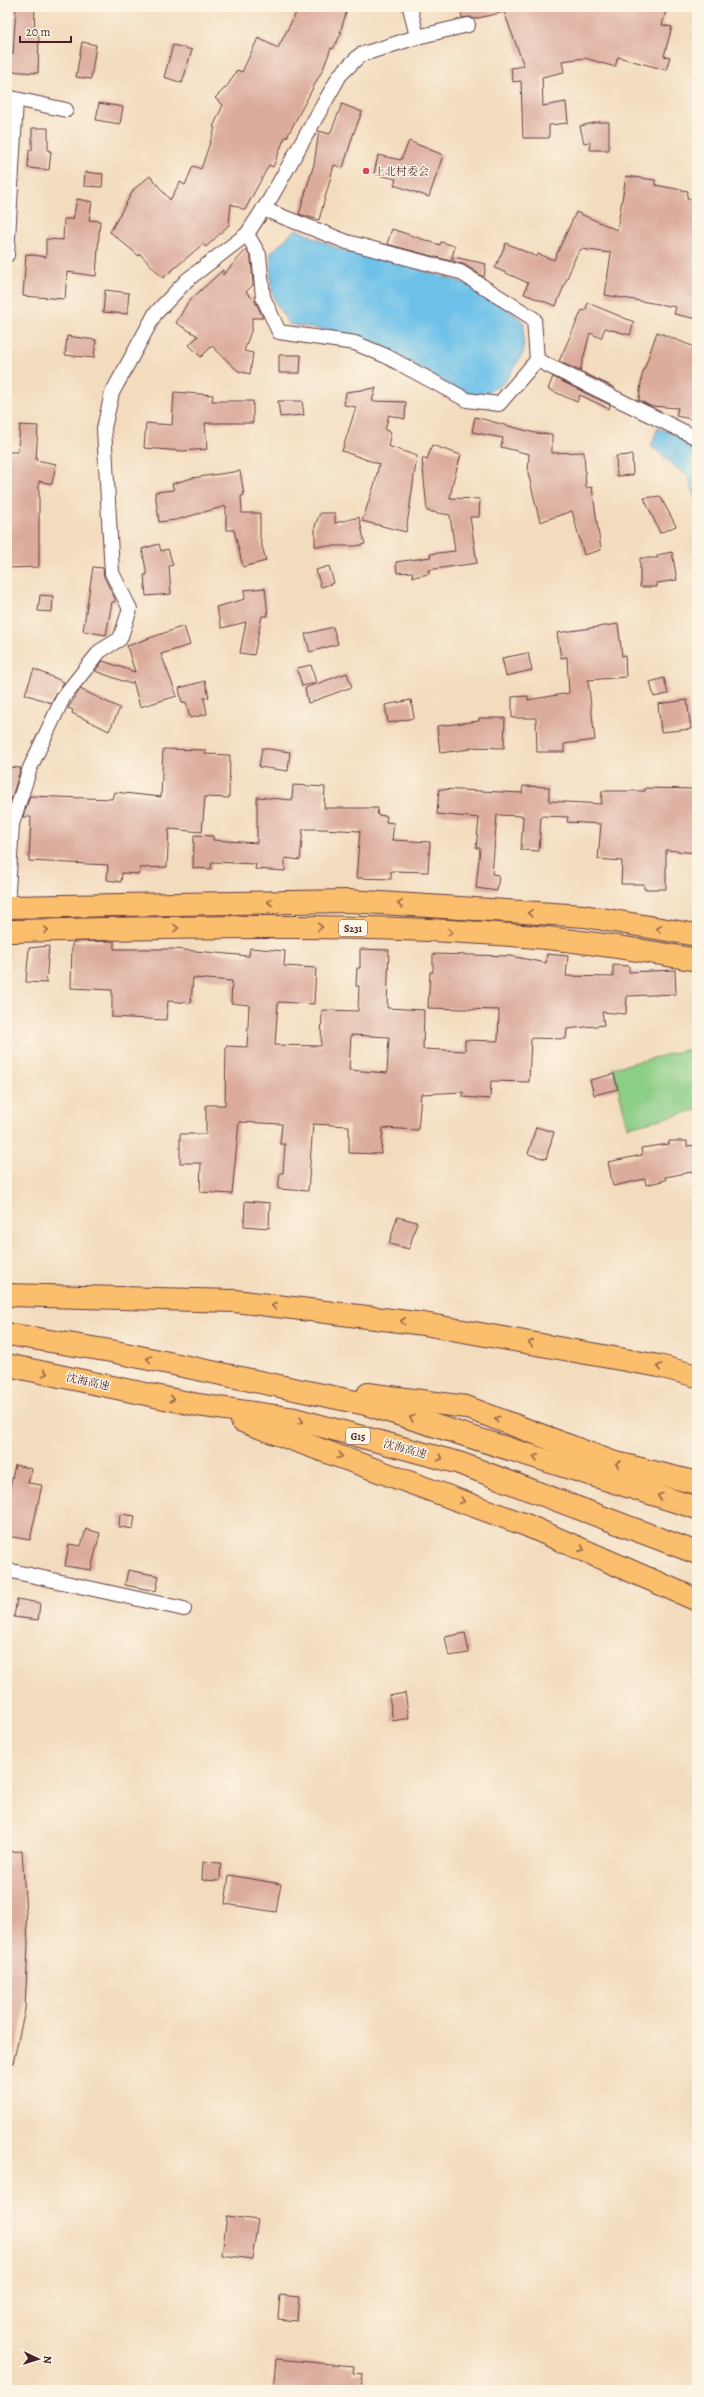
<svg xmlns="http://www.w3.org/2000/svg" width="704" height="2397" font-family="Alegreya,'Noto Serif SC',serif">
<rect width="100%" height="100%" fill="#fcf5e5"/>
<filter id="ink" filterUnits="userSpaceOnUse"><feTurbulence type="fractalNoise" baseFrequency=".025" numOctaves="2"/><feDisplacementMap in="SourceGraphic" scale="8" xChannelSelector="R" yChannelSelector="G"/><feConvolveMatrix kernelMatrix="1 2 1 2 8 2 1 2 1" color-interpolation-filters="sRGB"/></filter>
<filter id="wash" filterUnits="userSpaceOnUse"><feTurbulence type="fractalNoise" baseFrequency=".012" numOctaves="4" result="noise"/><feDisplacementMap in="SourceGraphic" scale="16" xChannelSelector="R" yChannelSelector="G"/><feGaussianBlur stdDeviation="0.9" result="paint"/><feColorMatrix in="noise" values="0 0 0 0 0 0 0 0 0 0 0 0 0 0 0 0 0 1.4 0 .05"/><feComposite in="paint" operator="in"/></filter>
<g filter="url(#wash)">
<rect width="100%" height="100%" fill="#f3dcbe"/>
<!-- green -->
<path fill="#8bce86" stroke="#6a7658" d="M697,1047v63l-69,17 -15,-59z"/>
<!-- water -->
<g fill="#6dc1e9" stroke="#5c708a">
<path d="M296,229l45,21 35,6 91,28 41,25 16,14 -1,30 -19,30 -25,14 -27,-11 -84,-46 -25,-7 -54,-9c-20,-28 -19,-38 -18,-71z"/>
<path d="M658,428l19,7 20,12v56l-9,-26 -37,-31z"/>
</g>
<g id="blocks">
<!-- building -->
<g fill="#dbab9c" fill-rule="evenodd">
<path d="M16,7h19l-1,28h5l-1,38 -31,-2v-18l6,1z"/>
<path d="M299,7h49l-8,25h2l-9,17 -2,-1 -7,19 -37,70h-2l-12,30 -4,-2 -24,45 -14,-6 -2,21 -23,22 -3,-3 -40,34 -23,-24 -1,2 -29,-24 24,-43 16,-13 20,24 10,-18 5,3 8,-19 8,3 14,-41 -2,-1 10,-22 -8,-7 13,-13 9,-15 5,2 16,-34 20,10z"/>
<path d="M460,7h207l-5,18 10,2 -8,29 6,1 -4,13 -48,-13 -3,10 -30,-9 -23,3 2,11 -22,5 1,29 23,-4 2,21 -19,2v13h-26l-2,-57 -8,1 -2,-14 13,-2 -20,-54 -30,7 -4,-2 -8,1z"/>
<path d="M82,42l14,3 -5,34 -15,-2z"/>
<path d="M173,45l19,5 -10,33 -18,-6z"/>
<path d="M99,103l24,4 -3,17 -24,-4z"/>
<path d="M342,104l20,8 -9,23 -10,33 -9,-3 -15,55 -17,-5 -3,-1 15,-50 5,-33 11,3z"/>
<path d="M598,122h11v28h-19v-8l-6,1 -4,-17z"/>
<path d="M32,128h16v23h3l-2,19 -21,-2 1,-18h3z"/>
<path d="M409,141l34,14 -14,42 -35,-12 2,-6 -22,-5 4,-19 23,5z"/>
<path d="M85,172l18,2 -1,13 -18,-1z"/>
<path d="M626,176l29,4v5l33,6 -1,7 10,2v119l-23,-5 2,-7 -71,-12 6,-42 -30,-4 -5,7 -20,50 -32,-12 4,-11 -33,-15 11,-25 31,14 1,-3 16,6 22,-48 41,18z"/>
<path d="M77,199l15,3 -3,18 11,1 -4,55 -29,-4 -2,27 -42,-3 3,-42 20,3v-18l17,1 1,-21h9z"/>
<path d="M392,229l48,16 1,-3 14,4 -4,15 -64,-17z"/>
<path d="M246,250l5,8 2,27 -7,7 9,9 8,17h-11v10l-8,23 9,2 -3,21 -12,-3 -26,-25 -11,11 -12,-12 9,-9 -22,-13 12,-21 35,-32v5z"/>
<path d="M454,257l32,7 -2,13 -19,-12 -12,-4z"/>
<path d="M105,290l24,3 -2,21 -24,-2z"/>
<path d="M588,303l46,19 -4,13 -25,-7 -4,10 -11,-5 -10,38 35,17 -56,-27 23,-51 3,1z"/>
<path d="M657,332l40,16v72l-21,-4 2,-8 -28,-2 -11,-6 3,-25z"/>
<path d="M67,336l29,4 -2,18 -29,-3z"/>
<path d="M279,355h22l-1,18h-21z"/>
<path d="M553,377l57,28 -1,4 -29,-14 -3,7 -29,-13z"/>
<path d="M376,388l-4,13 34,1 -1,17 -16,-4 -4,15 6,2 -3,14 29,10 -11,76 -44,-11 13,-38 4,-19 -37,-13 14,-44 -12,-2 2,-13z"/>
<path d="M174,392l39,3 -1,6h41v22h-48l2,26 -24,2 -39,-3 2,-25 26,2z"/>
<path d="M278,401h24l2,14 -24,2z"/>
<path d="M475,417l60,16 17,1v19l32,-1 2,36 6,-1 9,63 -17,5 -12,-44 -32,11 -12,-49 1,-19 -28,-7 2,-9 -31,-6z"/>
<path d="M20,425l18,1 -2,34 20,4 -4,20 -13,-3v86l-32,1v-39l3,1v-44h-2v-34h10z"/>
<path d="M432,445l29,10 -7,23 -4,20 30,1 -1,18h-9l7,46 -49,7 1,4 -16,3 -1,-5 -15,1 -1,-11 35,-5 -1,-3 25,-3 -5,-36 -23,-4 -5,-53 5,2z"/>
<path d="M632,455l1,20 -16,1 -1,-20z"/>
<path d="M240,471l4,24 -3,1 1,17h18v25l6,23 -23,6 -9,-37h-8v-24l-50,14 -17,2 -4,-30 19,-2 -2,-6 20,-6z"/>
<path d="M660,496l16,30 -16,7 -16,-35z"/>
<path d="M320,513h15v10l24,-6 6,27 -9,2h-41v-20z"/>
<path d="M159,544l2,7 7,-2 5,16 -4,1 2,28 -25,2 -2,-21h3l-5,-26z"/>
<path d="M672,552l5,28 -20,3v4h-17v-29h18l-1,-3z"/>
<path d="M329,566l5,17 -13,4 -5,-17z"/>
<path d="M93,567l10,1 1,9 11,22v3h-3l-6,33 -23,-4z"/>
<path d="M265,588l3,28h-6l-8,39 -14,-2 6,-31 -24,6 -6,-21 29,-8 -1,-9z"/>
<path d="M40,595l13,1 -1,16 -14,-1z"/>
<path d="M618,624l4,32 3,-1 1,22 -38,3 7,60 -31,4v8h-27l-1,-34h-24v-21l16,-1v4l41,-7 -2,-36 -6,1 -4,-25z"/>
<path d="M184,626l6,19 -29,9 16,42 -37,11 -7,-26 -2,3 -36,-13 8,-10 32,11 -8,-26z"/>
<path d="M333,627l5,17 -28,8 -5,-18z"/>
<path d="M528,653l4,17 -26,6 -4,-18z"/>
<path d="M311,665l5,18 -14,3 -5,-18z"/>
<path d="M34,669l30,13 -13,21 -26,-9z"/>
<path d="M347,673l5,14 -44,16 -3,-15z"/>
<path d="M664,678l4,16 -14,3 -4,-15z"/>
<path d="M205,681l4,16 -5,1 3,16 -17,4 -4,-16 -4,1 -3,-15z"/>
<path d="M80,689l40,19 -11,23 -37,-18 1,-3 -5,-2z"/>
<path d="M411,700l3,18 -26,5 -3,-18z"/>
<path d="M687,700l4,29 -30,3 -3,-28z"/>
<path d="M479,718h26l-1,30 -34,-1v2l-30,4 -3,-27 42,-5z"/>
<path d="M262,748l28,4 -2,19 -29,-4z"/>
<path d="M163,749l43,1 -1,4 25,1 -1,43 -24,-1 -3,35 -33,-3 -2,38 -27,1v6l-18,-1 -1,9 -14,-2 1,-15 -79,-4 2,-44h-8l7,-21 82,3 2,-7 47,5z"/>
<path d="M7,767l14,1 -14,44z"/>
<path d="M293,785l32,2 -1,21h54l-1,7 10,1 -1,6 8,1 -2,17 38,2 -2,30 -37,-1v8l-35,-1 4,-47 -38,-2h-19l-3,31 -15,-2v13l-30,-2 1,-5 -44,-2 -1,7 -18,-1 1,-33 19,1v4l44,3v-46l35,3z"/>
<path d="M523,786l26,1v14l52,3 1,-13h43v-3l51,1 -2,37h3v27l-31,-3v39h-22v-5h-23l1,-23 -24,-2 3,-35 -34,-2 1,-5 -27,-1 -2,35 -18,-1 2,-34 -26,-1 -5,59 7,1 -2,16 -21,-3 4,-40h-4l3,-30 -42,-4 2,-25 83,4z"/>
<path d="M114,941v8h60l75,7 1,-8 35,3 -1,15 32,2 -2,36 -36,-2 -3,43 46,1 1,-36 36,1 1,-25h-3l1,-18h3v-19l29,1 -2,58 37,2 -1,39 42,2v-11l33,1 1,-31 -71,-2 2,-36h3v-18l77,2 36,7 1,-9 21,2 -2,20 47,1v-12l16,1v6l46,-2 1,24 -49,2 -1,18 -24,-2 2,13 -37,4 -1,10 -35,-1 -2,44 -38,-1 -1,18 -27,-2v-5l-42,2 -3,36 -35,-2 -2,26 -32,-1v-27l-36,-2 -5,67 -30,-2 2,-16h3l2,-29h-5l2,-20 -43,-2 -7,72 -32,-2 1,-29h-21v-29h26v-29h19l1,-59 21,1 2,-42 -18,-2 1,-22 -39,-3 -2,25 -23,-2 -2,19 -54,-3v-27l-41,-2 1,-44 2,-2zM351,1035l38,2 -2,36 -38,-3z"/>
<path d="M49,946l-3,37 -20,-1 3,-34z"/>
<path d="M614,1074l4,15 -24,6 -4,-15z"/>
<path d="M536,1127l18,5 -8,27 -18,-5z"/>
<path d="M669,1141h18v5l10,-1v26l-32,6 1,3 -20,5 -1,-6 -32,7 -5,-24 34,-7 -1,-7 28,-4z"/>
<path d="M245,1201l25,2 -1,25 -25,-2z"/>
<path d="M397,1217l20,5 -8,27 -20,-5z"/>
<path d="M15,1465l17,4 -4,14 14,2 -12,55 -23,-4v-35z"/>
<path d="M120,1514l15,2 -2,13 -14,-2z"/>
<path d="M86,1529l14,4 -9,37 -26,-4 4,-22 12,2z"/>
<path d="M128,1570l31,6 -3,15 -31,-6z"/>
<path d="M17,1599l23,4 -2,17 -24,-3z"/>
<path d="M465,1633l4,20 -20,3 -4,-19z"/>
<path d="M405,1693l4,25 -16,3 -4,-25z"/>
<path d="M22,1851l6,92 -3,67 -12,53 -6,-1 3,-121 -3,-16v-73z"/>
<path d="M203,1862l18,1 -1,18 -18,-1z"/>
<path d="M229,1875l52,9 -5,28 -51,-8z"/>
<path d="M227,2216l31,4 -6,39 -30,-4z"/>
<path d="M280,2295l19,2 -2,24 -19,-2z"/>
<path d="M276,2359l78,7 -1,7 10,1 -2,16h-88z"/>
</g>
</g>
</g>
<g filter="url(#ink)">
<use href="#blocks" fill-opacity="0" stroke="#633b41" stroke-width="1"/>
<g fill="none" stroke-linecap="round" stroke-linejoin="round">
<!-- minor casing -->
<g stroke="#633b41" stroke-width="16">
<g id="minor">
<path d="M410,7l7,30"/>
<path d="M7,97l59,13"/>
<path d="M263,209l84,33 113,30 74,47 3,41 160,78"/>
<path d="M247,234l12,21 4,42 16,35 76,11 31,13 81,44 32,4 38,-44"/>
<path d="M7,255l9,-155"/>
<path d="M7,907l5,-83 18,-56 34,-72 36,-45 20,-12 10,-30 -18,-36 -8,-145 8,-35 43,-79 32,-34 60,-46 23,-35 70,-124 20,-20 57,-18 51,-12"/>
<path d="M7,1570l177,39"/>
</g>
</g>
<!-- primary casing -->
<g stroke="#633b41" stroke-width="24">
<g id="primary">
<path d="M7,907l342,-6 235,15 113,19"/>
<path d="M7,931c168,-3 336,-9 504,4 62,4 124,14 186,25"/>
</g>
</g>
<!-- motorway casing -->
<g stroke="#633b41" stroke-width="24">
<g id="motorway">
<path d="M7,1295l228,6 189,23 235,42 38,10"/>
<path d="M7,1334l104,17 255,53 331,104"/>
<path d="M7,1365l191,40 97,14 164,44 238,90"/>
<path d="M368,1394l98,13 146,55 85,21"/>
<path d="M242,1421l284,104 171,75"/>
</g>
</g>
<!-- minor -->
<use href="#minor" stroke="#fff" stroke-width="14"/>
<!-- primary -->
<use href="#primary" stroke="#fabe6d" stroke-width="22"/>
<!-- motorway -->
<use href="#motorway" stroke="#fabe6d" stroke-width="22"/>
</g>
<!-- one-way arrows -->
<defs><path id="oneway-chevron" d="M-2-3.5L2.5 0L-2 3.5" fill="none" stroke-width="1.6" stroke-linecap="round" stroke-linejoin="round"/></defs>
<g stroke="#996749">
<use href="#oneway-chevron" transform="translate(270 902) rotate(180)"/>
<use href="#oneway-chevron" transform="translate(400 904) rotate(-176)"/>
<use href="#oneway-chevron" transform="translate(530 913) rotate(-176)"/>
<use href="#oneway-chevron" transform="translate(320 927) rotate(2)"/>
<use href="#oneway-chevron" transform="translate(176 928) rotate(-1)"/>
<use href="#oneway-chevron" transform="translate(659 929) rotate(-170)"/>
<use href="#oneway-chevron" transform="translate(46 930) rotate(-1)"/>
<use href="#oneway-chevron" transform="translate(450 932) rotate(3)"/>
<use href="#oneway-chevron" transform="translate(274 1306) rotate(-173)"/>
<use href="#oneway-chevron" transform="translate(403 1321) rotate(-173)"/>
<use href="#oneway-chevron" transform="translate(531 1343) rotate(-170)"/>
<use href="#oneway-chevron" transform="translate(149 1359) rotate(-168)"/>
<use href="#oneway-chevron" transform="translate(659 1367) rotate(-168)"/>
<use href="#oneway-chevron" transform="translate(45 1373) rotate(12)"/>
<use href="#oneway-chevron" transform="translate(172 1399) rotate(12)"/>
<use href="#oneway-chevron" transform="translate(412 1418) rotate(-163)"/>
<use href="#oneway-chevron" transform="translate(497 1419) rotate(-159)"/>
<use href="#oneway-chevron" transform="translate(301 1421) rotate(15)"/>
<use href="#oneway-chevron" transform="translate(340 1456) rotate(20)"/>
<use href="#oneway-chevron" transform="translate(536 1457) rotate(-163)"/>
<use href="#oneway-chevron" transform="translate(440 1458) rotate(15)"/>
<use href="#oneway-chevron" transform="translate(618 1464) rotate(-166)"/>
<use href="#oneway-chevron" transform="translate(660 1496) rotate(-163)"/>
<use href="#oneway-chevron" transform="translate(462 1501) rotate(20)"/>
<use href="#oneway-chevron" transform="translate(582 1549) rotate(24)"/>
</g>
</g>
<!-- markers -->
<circle fill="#d1495b" stroke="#fcf5e5" stroke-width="1.5" cx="366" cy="171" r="4"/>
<g text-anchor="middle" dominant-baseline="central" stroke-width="3" stroke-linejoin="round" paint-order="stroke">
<!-- shield labels -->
<g fill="#fcf5e5" stroke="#7f5f63" stroke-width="1">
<rect x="339" y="920" width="28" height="16" rx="3"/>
<rect x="346" y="1428" width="24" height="16" rx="3"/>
</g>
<g font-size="10" font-weight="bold" fill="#4a1f2b">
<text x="353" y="928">S231</text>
<text x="358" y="1436">G15</text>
</g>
<!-- poi labels -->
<g font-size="11" fill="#4a1f2b" stroke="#fcf5e5" text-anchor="start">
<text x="374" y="171">上北村委会</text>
</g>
<!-- street labels -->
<g font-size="11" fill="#4a1f2b" stroke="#fcf5e5">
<text transform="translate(88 1382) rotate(12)">沈海高速</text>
<text transform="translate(405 1449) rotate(15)">沈海高速</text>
</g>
</g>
<!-- margin -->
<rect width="704" height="2397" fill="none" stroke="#fcf5e5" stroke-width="24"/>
<!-- north arrow -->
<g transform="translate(38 2359) rotate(94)" stroke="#fcf5e5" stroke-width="3" paint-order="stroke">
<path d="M0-3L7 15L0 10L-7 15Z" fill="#4a1f2b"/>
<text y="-6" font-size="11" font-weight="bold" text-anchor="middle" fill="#4a1f2b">N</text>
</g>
<!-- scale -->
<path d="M20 36v6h51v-6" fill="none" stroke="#4a1f2b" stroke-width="2"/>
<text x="26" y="36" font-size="12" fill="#4a1f2b" stroke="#fcf5e5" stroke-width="3" paint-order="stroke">20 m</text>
</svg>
